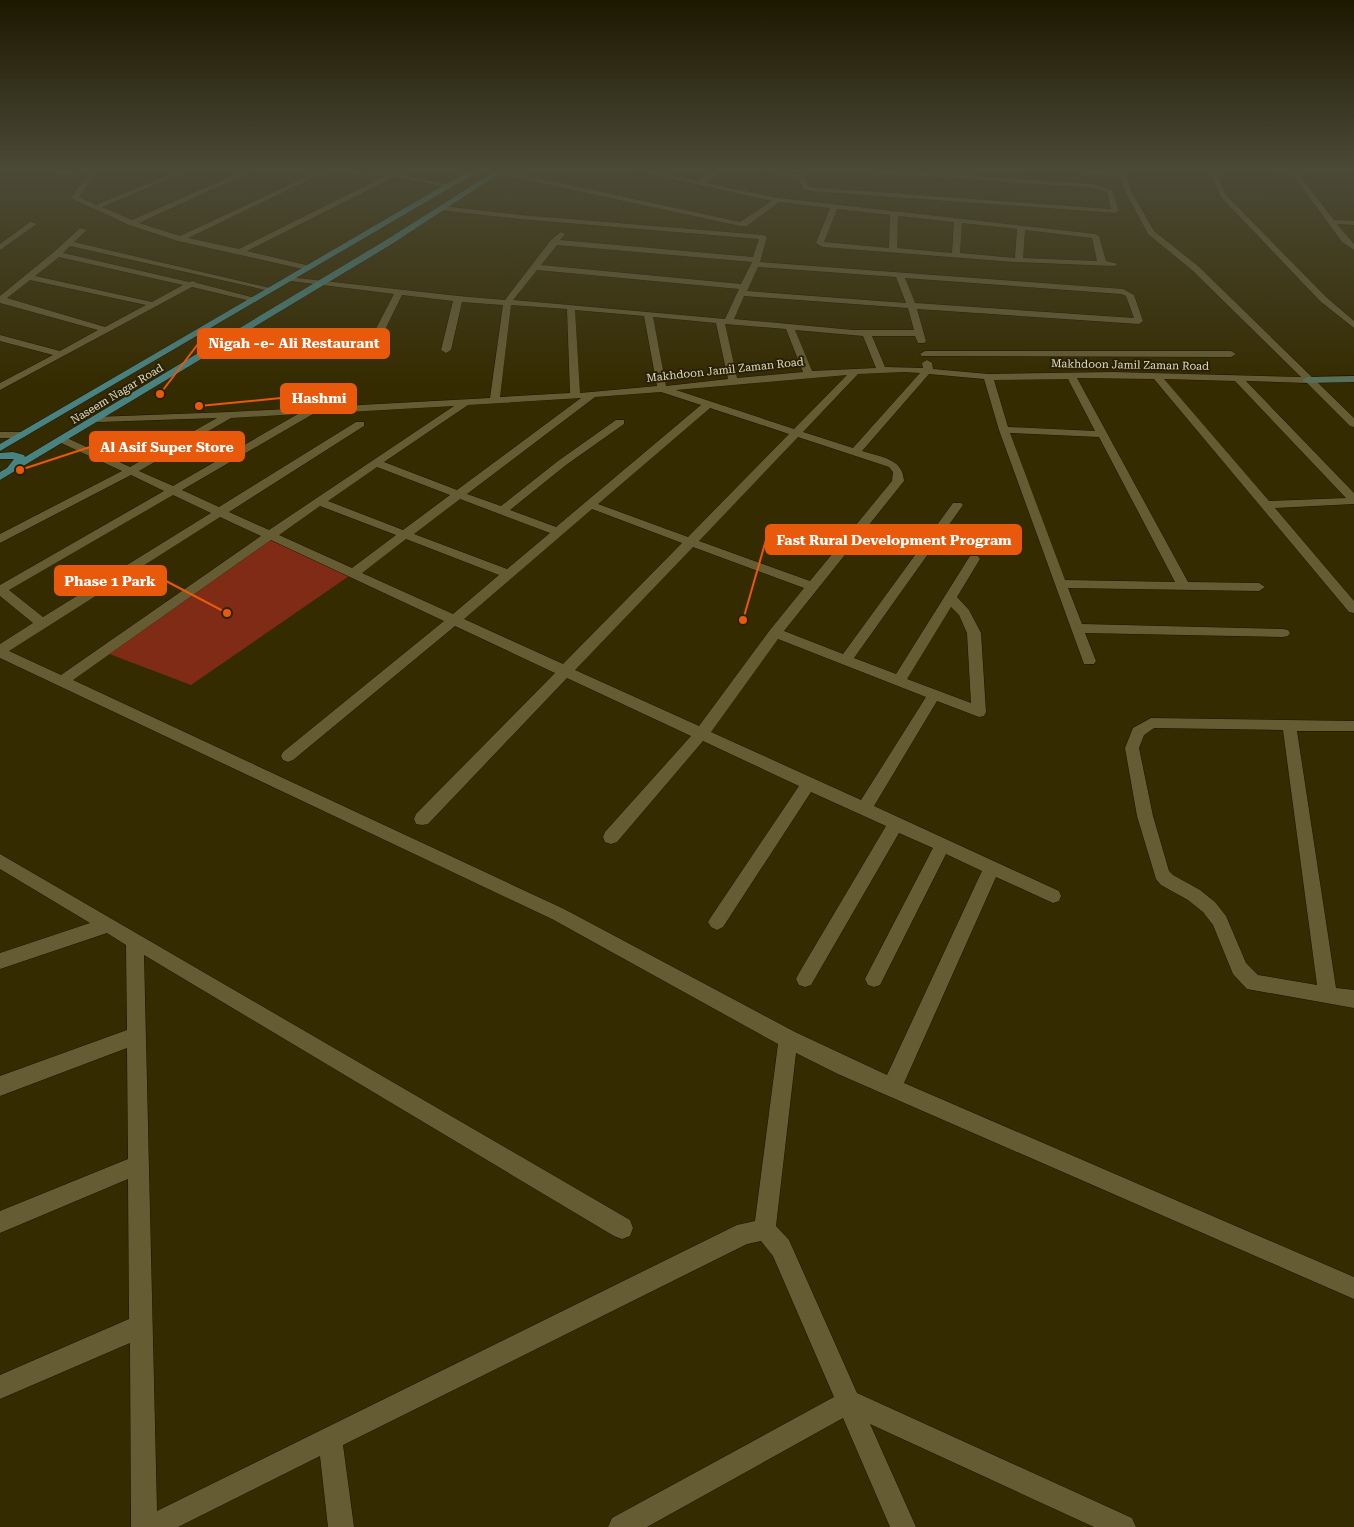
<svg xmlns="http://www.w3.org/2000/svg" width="1354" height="1527" font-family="'Roboto Serif',serif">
<rect width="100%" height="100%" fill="#352b00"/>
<!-- green -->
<path fill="#7f2b15" d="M269,536l83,38 -161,111 -87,-33z"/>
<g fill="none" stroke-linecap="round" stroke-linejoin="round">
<!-- street casing -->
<g stroke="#1b1300" stroke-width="1">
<g id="street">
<path d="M59,171h26l-3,2 -25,1 -1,-1z"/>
<path d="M91,171h6l-18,26 17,8 82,-34h9l-85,36 30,13 111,-49h9l-113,52 41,13 139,-65 74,2 58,12 -3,2 -54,-10 -147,74 63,15v4h-3l-129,-29 -49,-16 -56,-26 -2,-1zM327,171l58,5 -146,73 -51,-11z"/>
<path d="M496,171h8l236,51 32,-21 -135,-30h13l48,10 16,-10h8l-17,12 73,15 317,36 4,2 7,25 12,3 -4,2 -100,-4 -191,-15 -7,-4 14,-35 -51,-6 -32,24h-7l-241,-52zM837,209l53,6 -1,33 -65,-6zM898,216l56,6 -2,31 -55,-5zM962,223l55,6 -2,29 -55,-5zM1025,230l67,8 5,23 -74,-3z"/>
<path d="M766,171l32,3 1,-3h6l-1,6 6,10 301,22 -4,-17 -14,-4 -217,-15 -3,-2h32l188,13 19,6 7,21 -4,2 -305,-22 -6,-2 -6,-10z"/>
<path d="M1079,171h46l6,20 23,40 44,35 156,152v9l-4,-1 -43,-43 -61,-2 108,112v11l-79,4 79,93v12l-5,-1 -195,-233 -77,-1 111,204 71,1 6,4 -6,4 -191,-3 14,36 201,5 5,1 2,3 -2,3 -5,1 -198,-4 11,28 -2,3h-10l-85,-234 -15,-51 -55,-5 -67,77c18,6 41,7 42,30l-120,150 59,23 110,-151h8l2,2 -109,153 42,16 74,-118h8l2,3 -23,38 12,13 12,23 5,79 -2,4 -5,1 -42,-16 -63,105 185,85 2,5 -2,5 -6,2 -57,-26 -92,206 450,194v22l-516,-225 -42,-21 -20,173 13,14 68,153 275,125 4,9h-42l-224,-103 46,103h-26l-47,-109 -196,109h-39l4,-9 222,-121 -61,-141 -12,-15 -14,3 -404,201 11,82h-26l-8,-71 -142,71h-47l-1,-184 -130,56v-24l129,-56 -1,-140 -128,54v-22l128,-52 -1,-111 -127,48v-20l127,-46 -1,-85 -19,-12 -107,36v-16l90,-30 -90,-54v-15l630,366 3,8 -3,8 -8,3 -8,-3 -470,-281 13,556 580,-286 18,-4 23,-177 -226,-125 -552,-261v-14l33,-21 -33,-27v-11l164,-94 -33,-16 -131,68v-9l122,-63 -63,-29 -1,-2 1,-2h8l63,29 87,-49 -118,4 -4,-1v-4l135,-5 260,-14 13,-93 -41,-3 -11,48 -5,3 -5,-3 12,-49 -51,-6 -23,47 -5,3 -5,-3 25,-48 -103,-13h-3v-4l170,19 47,4 46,-60 10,-8 4,2 -5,6 193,17 6,-18 -239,-20 -81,-9 -1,-2 4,-2 78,9 243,20 4,2 -7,25 363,27 11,6 9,26 -4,3 -222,-15 9,32 -2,2h-6l-3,-7h-43l13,31 38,1 -1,-5 5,-3 5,3 1,6 55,5 125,-2 188,5 -109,-107 -44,-36 -23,-43 -5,-15 -38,-3zM557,245l195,17 -11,22 -200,-19zM758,267l138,10 10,26 -159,-12zM537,270l202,19 -14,30 -212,-19zM905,278l216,16 5,2 8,22 -219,-15zM744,296l164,12 6,22h-61l-119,-11zM511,305l56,4 3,84 -70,4zM575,310l69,6 13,70 -77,7zM653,317l63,6 12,56 -62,7zM725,324l61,5 17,43 -66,6zM795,330l68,6 13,32 -64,3zM904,372l16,1 -67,75 -50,-16 55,-58zM847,375l-53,54 -118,-39zM1068,379l27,52 -87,-4 -14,-47zM1164,379l71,2 111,117 -77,3zM661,392l40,13 -145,122 -46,-17 56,-45 58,-41v-4h-8l-58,41 -57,45 -34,-12 128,-97zM581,398l-124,92 -73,-28 84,-57zM454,406l-185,124 -40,-18 135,-86v-4h-8l-137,85 -37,-17 131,-76zM710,408l79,26 -101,103 -90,-33zM298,414l-125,72 -34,-15 92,-53zM1010,433l89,4 76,145 -110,-2zM798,437l91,30 4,5 -1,9 -82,100 -111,-40zM377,467l73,28 -47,35 -75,-29zM173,495l38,18 -168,104 -34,-27zM460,499l90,34 -43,36 -93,-35zM320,506l76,29 -44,33 -73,-33zM592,509l90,34 -119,121 -99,-45zM220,517l41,19 -200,139 -52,-24zM406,539l93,36 -46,39 -91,-41zM271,540l173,81 -161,131 -2,4 2,4 5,2 5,-2 162,-134 100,47 -139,141 -2,5 2,5 6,1 6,-1 139,-146 124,58 -86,96 -2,5 2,5 6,2 6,-2 86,-101 96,45 -88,131 -3,5 3,5 6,3 6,-3 88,-135 75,34 -87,147 -3,6 3,6 6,2 6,-2 88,-152 34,15 -65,125 -3,6 3,6 6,2 6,-2 66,-131 36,17 -95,204 -92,-43 -231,-123 -491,-229zM693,547l111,41 -34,42 -71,96 -124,-56zM951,607l8,8 8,18 4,70 -64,-24zM778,639l148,58 -65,103 -150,-68z"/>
<path d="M1209,171h6l11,24 100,102 28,24v7l-34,-27 -99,-104z"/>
<path d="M1290,171h6l38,49 20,1v4l-17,-1 17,20v6l-12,-8z"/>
<path d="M30,222l7,2 -37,26v-6z"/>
<path d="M80,228l7,2 -13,12 200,47 -4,2 -200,-45 -7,7 126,29 4,-1 4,2 62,16 -4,3 -63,-15 -192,103v-7l53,-28 -53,-14v-6l60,16 38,-21 -98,-27v-7l54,-44zM59,257l124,28 -31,17 -117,-26zM30,280l116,25 -41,22 -98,-29z"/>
<path d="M925,351h306l5,3 -5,3 -309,-1 -2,-2z"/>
<path d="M0,432h22l5,3 -5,3h-22z"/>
<path d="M1151,718l203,3v10h-57l39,257 18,2v18l-107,-19 -14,-15 -20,-49 -10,-13 -15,-12 -27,-15 -5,-6 -19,-63 -12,-68 8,-20zM1154,728l129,2 34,255 -59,-10 -12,-12 -20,-47 -11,-14 -15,-12 -27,-15 -4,-4 -16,-55 -14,-68 5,-13z"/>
</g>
</g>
<!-- secondary casing -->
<g stroke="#1b1300" stroke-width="1">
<path id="secondary" d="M1354,376v6l-47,1 -5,-3 5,-3z"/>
</g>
<!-- primary casing -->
<g stroke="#1b1300" stroke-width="1">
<g id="primary">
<path d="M471,171h8l-479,280v-7l446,-260z"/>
<path d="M495,171h8l-111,73 -392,236v-8l7,-4 7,-9h-14v-6l13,-1 11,3 1,2 361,-217z"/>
</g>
</g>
<!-- street -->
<use href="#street" fill="#665c34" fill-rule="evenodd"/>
<!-- secondary -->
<use href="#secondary" fill="#57705a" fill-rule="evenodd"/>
<!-- primary -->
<use href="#primary" fill="#498381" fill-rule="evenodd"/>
</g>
<!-- sky -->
<linearGradient id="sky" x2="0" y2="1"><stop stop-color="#1d1800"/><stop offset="0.44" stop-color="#4b4a37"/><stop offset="1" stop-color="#4b4a37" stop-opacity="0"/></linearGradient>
<rect width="1354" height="385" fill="url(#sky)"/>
<g text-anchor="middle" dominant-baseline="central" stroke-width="4" stroke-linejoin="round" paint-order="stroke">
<!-- far-street labels -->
<g font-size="11" fill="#e0dac5" stroke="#292103">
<text transform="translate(1130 365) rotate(1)">Makhdoon Jamil Zaman Road</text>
<text transform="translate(725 370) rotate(-6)">Makhdoon Jamil Zaman Road</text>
<text transform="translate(117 394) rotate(-31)">Naseem Nagar Road</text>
</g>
</g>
<!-- callouts -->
<path fill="none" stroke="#e8590c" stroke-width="2" d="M160 394L198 344M199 406L281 398M20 470L90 447M743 620L766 540M227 613L166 581"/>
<g fill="#e8590c" stroke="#292103" stroke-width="2">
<circle cx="160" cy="394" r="5"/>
<circle cx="199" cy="406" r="5"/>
<circle cx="20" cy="470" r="5"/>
<circle cx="743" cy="620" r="5"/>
<circle cx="227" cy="613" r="5"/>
</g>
<g fill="#e8590c" stroke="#e8590c" stroke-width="2">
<rect x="198" y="329" width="191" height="29" rx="5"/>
<rect x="281" y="384" width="75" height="29" rx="5"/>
<rect x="90" y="432" width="154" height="29" rx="5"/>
<rect x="766" y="525" width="255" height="29" rx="5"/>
<rect x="55" y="566" width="111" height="29" rx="5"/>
</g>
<g font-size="14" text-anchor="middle" font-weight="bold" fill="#fff">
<text x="294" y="348">Nigah -e- Ali Restaurant</text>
<text x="319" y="403">Hashmi</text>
<text x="167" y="452">Al Asif Super Store</text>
<text x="894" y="545">Fast Rural Development Program</text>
<text x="110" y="586">Phase 1 Park</text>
</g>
</svg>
